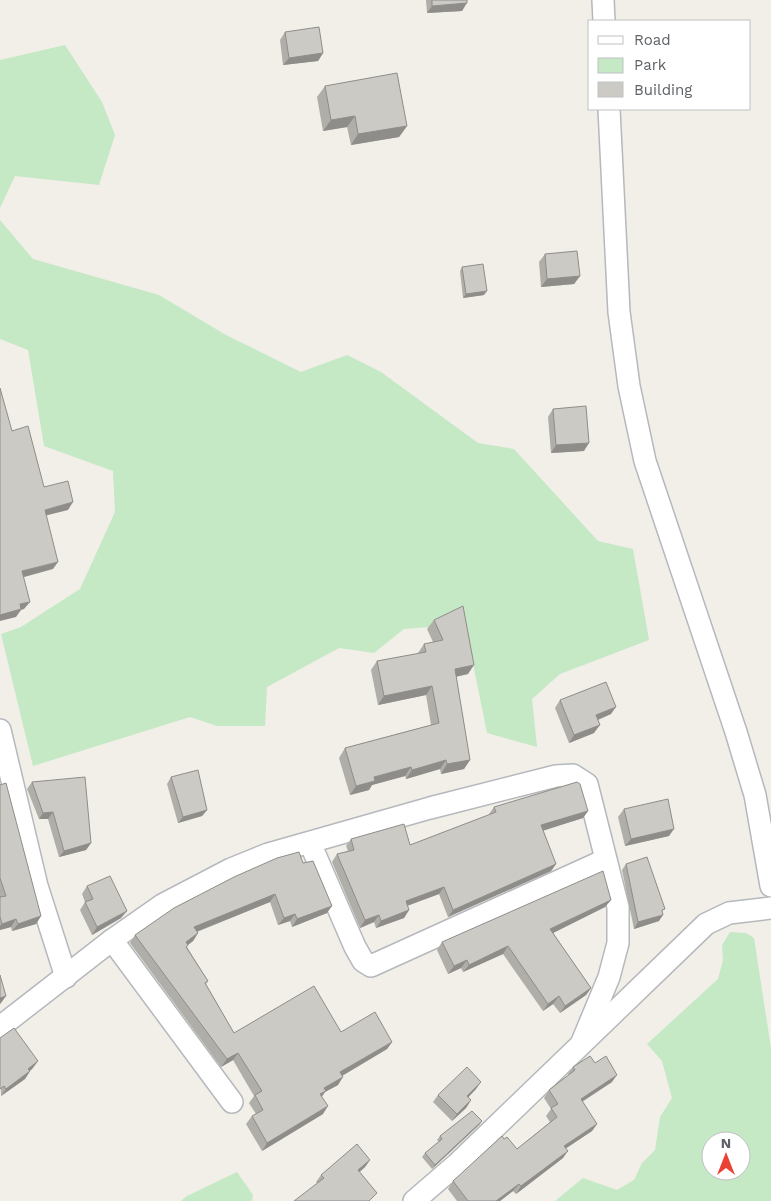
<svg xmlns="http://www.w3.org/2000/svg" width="771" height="1201" font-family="'Work Sans',sans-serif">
<rect width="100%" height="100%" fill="#f1efe8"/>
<!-- green -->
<g fill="#c5e8c5" fill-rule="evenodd">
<path d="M65,45l37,57 13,33 -16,50 -84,-9 -15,32v-148z"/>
<path d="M0,220l33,39 126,36 67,40 75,37 46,-17 34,17 97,71 36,6 84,92 35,8 16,91 -89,34 -28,25 5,48 -50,-14 -22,-109 -61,5 -30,24 -35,-5 -72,39 -2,39h-48l-27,-9 -157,49 -32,-132 20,-7 59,-38 35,-77 -2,-41 -69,-25 -16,-96 -28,-11z"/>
<path d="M730,932l16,1 8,5 17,110v153h-216l28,-23 34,12 17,-10 8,-17 13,-13 5,-33 12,-19 -10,-37 -15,-17 71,-65 5,-19 -1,-15zM711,1141h30v30h-30z"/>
<path d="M237,1172l16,23 -1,6h-71l6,-5z"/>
</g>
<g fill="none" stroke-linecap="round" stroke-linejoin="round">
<!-- street casing -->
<g stroke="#b5b8bc" stroke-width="24">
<g id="street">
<path d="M603,0l1,21"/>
<path d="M609,109l10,203 10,74 16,75 91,271 19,63 16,91"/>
<path d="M0,730l37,156 29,91"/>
<path d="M310,843l45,104 8,14 8,5 234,-106"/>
<path d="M112,940l120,162"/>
<path d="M0,1027l112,-87 50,-35 69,-36 37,-15 162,-46 126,-32 17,-1 14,9 31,123v36l-9,34 -27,65"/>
<path d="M414,1201l43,-37 249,-240 23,-11 42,-5"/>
</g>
</g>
<!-- street -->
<use href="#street" stroke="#fff" stroke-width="21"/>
</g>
<!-- wall -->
<g fill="#afaea9">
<path d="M426,0h41l-5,11 -35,2z"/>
<path d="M285,32l38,21 -5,8 -35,4 -3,-25z"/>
<path d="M325,86l82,40 -8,11 -48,8 -4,-18 -24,4 -6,-34z"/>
<path d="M545,254l35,22 -6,8 -33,3 -2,-25z"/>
<path d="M462,267l22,28 -21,3 -3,-27z"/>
<path d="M553,409l31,42 -33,2 -3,-36z"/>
<path d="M434,620l34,54 -12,3 14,83 -6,9 -23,5 -1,-5 -34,10 -1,-3 -33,9 -3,5 -19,5 -11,-37 6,-10 86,-23 -5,-30 -48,10 -7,-35 6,-9 41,-7v-1l6,-9 9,-2 -6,-13z"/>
<path d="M560,700l51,14 -13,6 -4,13 -25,10 -14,-35z"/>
<path d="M171,777l36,33 -5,6 -24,7 -11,-39z"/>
<path d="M32,782l59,61 -5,7 -27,7 -11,-38h-9l-12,-30z"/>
<path d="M0,785l41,131 -5,8 -24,7 -1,-4 -11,3z"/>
<path d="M494,807l94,4 -5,7 -40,12 13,34 -5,7 -103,46 -9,-23 -32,12 2,4 -5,8 -28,10 -2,-6 -14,6 -28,-66 5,-8 11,-3 -2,-5 5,-7 59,6 79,-30v-1z"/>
<path d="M624,809l45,27 -44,10 -7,-29z"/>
<path d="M303,863l24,50 -35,14 -2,-6 -12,4 -8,-23 -73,30 1,1 -5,8 -5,4 -1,2 21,34 -2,3 28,49 107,-1 51,10 -5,7 -45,27 -4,9 -13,7 -3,4 1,18 -61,37 -16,-27 6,-8 4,-2 -7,-11 5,-7 -21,-36 -12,7 -91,-124 5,-8z"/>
<path d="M626,864l36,48 -3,9 -25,8 -12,-59z"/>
<path d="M87,886l34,32 -29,17 -12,-25 5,-8 -3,-8z"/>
<path d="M611,900l-6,7 -52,26 38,55 -5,7 -26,18 -7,-9 -10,7 -40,-57 -40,18 -2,-4 -13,6 -11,-24 5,-8z"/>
<path d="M0,1038l38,23 -6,8 -2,2 -5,8 -24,17z"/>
<path d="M595,1063l17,19 -30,20 15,22 -5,7 -26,17 -3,10 -47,36 -3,-3 -13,10h-43l-9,-12 5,-8 64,-32 33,-27 -4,-6 5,-7 -7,-11 5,-8 20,-15 -1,-1 5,-7z"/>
<path d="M476,1089l-8,8 3,3 -5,8 -14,13 -19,-19 5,-7z"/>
<path d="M482,1121l-3,4 -47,44 -10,-12 3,-4 14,-11 -2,-2 3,-4z"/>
<path d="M370,1160l-5,7 -5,5 -43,11 -1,-1 5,-7z"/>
</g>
<!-- shaded-wall -->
<g fill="#8f8d8a">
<path d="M467,3l-5,8 -35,2 5,-7z"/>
<path d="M323,53l-5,8 -35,4 6,-7z"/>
<path d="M355,116l-8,11 -24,4 8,-11z"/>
<path d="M407,126l-8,11 -48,8 7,-11z"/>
<path d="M580,276l-6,8 -33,3 6,-8z"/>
<path d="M487,291l-3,4 -21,3 3,-4z"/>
<path d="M589,443l-5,8 -33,2 5,-8z"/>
<path d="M73,502l-5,8 -28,7 5,-7z"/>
<path d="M58,562l-5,7 -36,10 5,-8z"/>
<path d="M30,602l-6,7 -3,1 -5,7 -16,4v-6l20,-11z"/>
<path d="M474,665l-6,9 -19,4 6,-9z"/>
<path d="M432,686l-6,9 -48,10 6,-9z"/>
<path d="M616,707l-5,7 -21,9 6,-8z"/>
<path d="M600,725l-6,8 -25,10 5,-8z"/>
<path d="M446,760l-6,9 -34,10 6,-9z"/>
<path d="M470,760l-6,9 -23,5 6,-10z"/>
<path d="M411,767l-6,9 -33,9 -3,5 -19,5 6,-9 18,-9z"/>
<path d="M207,810l-5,6 -24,7 5,-6z"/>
<path d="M588,811l-5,7 -47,15 5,-8z"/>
<path d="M53,812l-5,7h-9l4,-6z"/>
<path d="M674,829l-5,7 -44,10 6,-7z"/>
<path d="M91,843l-5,7 -27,7 5,-6z"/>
<path d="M556,864l-5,7 -103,46 5,-7z"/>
<path d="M444,887l-5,7 -38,14 5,-7z"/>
<path d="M275,894l-5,8 -82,33 6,-8z"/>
<path d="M611,900l-6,7 -60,30 5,-8z"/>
<path d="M332,906l-5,7 -35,14 5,-8z"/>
<path d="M409,910l-5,8 -28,10 5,-7z"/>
<path d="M127,911l-6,7 -29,17 5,-8z"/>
<path d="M295,914l-5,7 -12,4 6,-7z"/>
<path d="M379,915l-5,7 -14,6 5,-8z"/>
<path d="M663,915l-4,6 -25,8 4,-7z"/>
<path d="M41,916l-5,8 -24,7 6,-7z"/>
<path d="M16,919l-5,8 -11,3v-4l2,-2z"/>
<path d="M198,933l-5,8 -12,9 5,-8z"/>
<path d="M508,946l-5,8 -40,18 6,-7z"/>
<path d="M467,960l-6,8 -13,6 6,-8z"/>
<path d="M591,988l-5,7 -26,18 5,-7z"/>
<path d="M6,996l-5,7 -1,1v-6z"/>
<path d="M559,996l-6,8 -10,7 5,-7z"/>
<path d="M392,1042l-5,7 -52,31 5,-8z"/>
<path d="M238,1053l-5,7 -12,7 6,-8z"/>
<path d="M38,1061l-6,8 -9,7 5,-7z"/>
<path d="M30,1071l-5,8 -24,17 5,-7z"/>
<path d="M617,1075l-5,7 -37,24 6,-7z"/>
<path d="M343,1077l-5,8 -13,7 -4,6 -6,3 9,-13z"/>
<path d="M481,1082l-5,7 -14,15 5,-8z"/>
<path d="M471,1100l-5,8 -14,13 5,-7z"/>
<path d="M328,1106l-5,8 -61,37 5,-8z"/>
<path d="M482,1121l-3,4 -47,44 3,-4z"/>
<path d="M597,1124l-5,7 -33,22 5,-7z"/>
<path d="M568,1151l-5,7 -47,36 5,-8z"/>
<path d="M370,1160l-5,7 -12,10 5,-7z"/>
<path d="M519,1184l-6,7 -13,10h-4z"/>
</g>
<!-- building -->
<g fill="#cccac5" stroke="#8f8d8a">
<path d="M432,0h35v3l-35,3z"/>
<path d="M319,27l4,26 -34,5 -4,-26z"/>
<path d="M397,73l10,53 -49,8 -3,-18 -24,4 -6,-34z"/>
<path d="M577,251l3,25 -33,3 -2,-25z"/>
<path d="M483,264l4,27 -21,3 -4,-27z"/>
<path d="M0,388l12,43 16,-5 16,61 24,-6 5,21 -28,8 13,52 -36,9 8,31 -10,2 1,5 -21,6z"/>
<path d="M586,406l3,37 -33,2 -3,-36z"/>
<path d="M463,606l11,59 -19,4 15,91 -23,4 -1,-4 -34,10 -1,-3 -37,10 1,4 -19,5 -11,-38 94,-25 -7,-37 -48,10 -7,-35 49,-9 -2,-8 19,-4 -9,-20z"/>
<path d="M606,682l10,25 -20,8 4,10 -26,10 -14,-35z"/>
<path d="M198,770l9,40 -24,7 -12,-40z"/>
<path d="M85,777l6,66 -27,8 -11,-39 -10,1 -11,-31z"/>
<path d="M577,782l3,2 8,27 -47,14 15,39 -103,46 -9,-23 -38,14 3,9 -28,11 -2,-6 -14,5 -28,-66 17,-4 -3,-11 53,-15 6,21 86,-33 -2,-5z"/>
<path d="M6,783l35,133 -23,8 -2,-5 -14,5 -2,-7v-20l6,-1 -6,-18v-93z"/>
<path d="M668,799l6,30 -43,10 -7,-30z"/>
<path d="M299,852l4,11 10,-2 19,45 -35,13 -2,-5 -11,4 -9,-24 -81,33 4,6 -12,9 2,3 -2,2 22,34 -3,2 29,50 80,-47 27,46 34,-20 17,30 -52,30 3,5 -19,11 2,3 -6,3 8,12 -61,37 -15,-27 11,-6 -8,-15 7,-4 -24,-38 -11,6 -92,-124 39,-27 60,-31 43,-19z"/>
<path d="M647,857l18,52 -3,1 1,5 -25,7 -12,-58z"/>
<path d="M603,871l8,29 -61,29 41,59 -26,18 -6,-10 -11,8 -40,-58 -39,19 -2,-5 -13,6 -12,-24z"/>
<path d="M110,876l17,35 -30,16 -12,-25 8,-3 -6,-13z"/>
<path d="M0,975l6,21 -6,2z"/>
<path d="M14,1028l24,33 -10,8 2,2 -24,18 -2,-3 -4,3v-51z"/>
<path d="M590,1056l5,7 11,-7 11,19 -36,24 16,25 -33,22 4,5 -47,35 -2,-2 -23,17h-28l-15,-20 49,-45 2,3 3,-2 10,12 40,-32 -6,-9 7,-4 -9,-14 26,-20 -2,-3z"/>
<path d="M467,1067l14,15 -14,14 4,4 -14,14 -19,-19z"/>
<path d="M472,1111l10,10 -47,44 -10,-12 17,-14 -2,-3z"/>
<path d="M357,1144l13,16 -12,10 19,23 -8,8h-75l30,-23 -3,-3z"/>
</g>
<!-- legend -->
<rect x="588" y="20" width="162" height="90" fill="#ffffff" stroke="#bfc1c3"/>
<rect x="598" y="36" width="25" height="8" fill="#ffffff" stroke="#bfc1c3"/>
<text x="634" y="45" font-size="15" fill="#5f6368">Road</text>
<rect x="598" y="58" width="25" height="15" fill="#c5e8c5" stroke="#bfc1c3"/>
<text x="634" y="70" font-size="15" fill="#5f6368">Park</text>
<rect x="598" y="82" width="25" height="15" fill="#cccac5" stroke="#bfc1c3"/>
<text x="634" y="95" font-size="15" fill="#5f6368">Building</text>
<!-- north arrow -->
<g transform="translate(726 1156)"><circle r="24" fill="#ffffff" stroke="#bfc1c3"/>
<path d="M0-4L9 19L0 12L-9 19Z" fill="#ea4335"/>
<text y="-8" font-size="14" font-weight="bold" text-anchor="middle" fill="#5f6368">N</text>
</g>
</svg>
